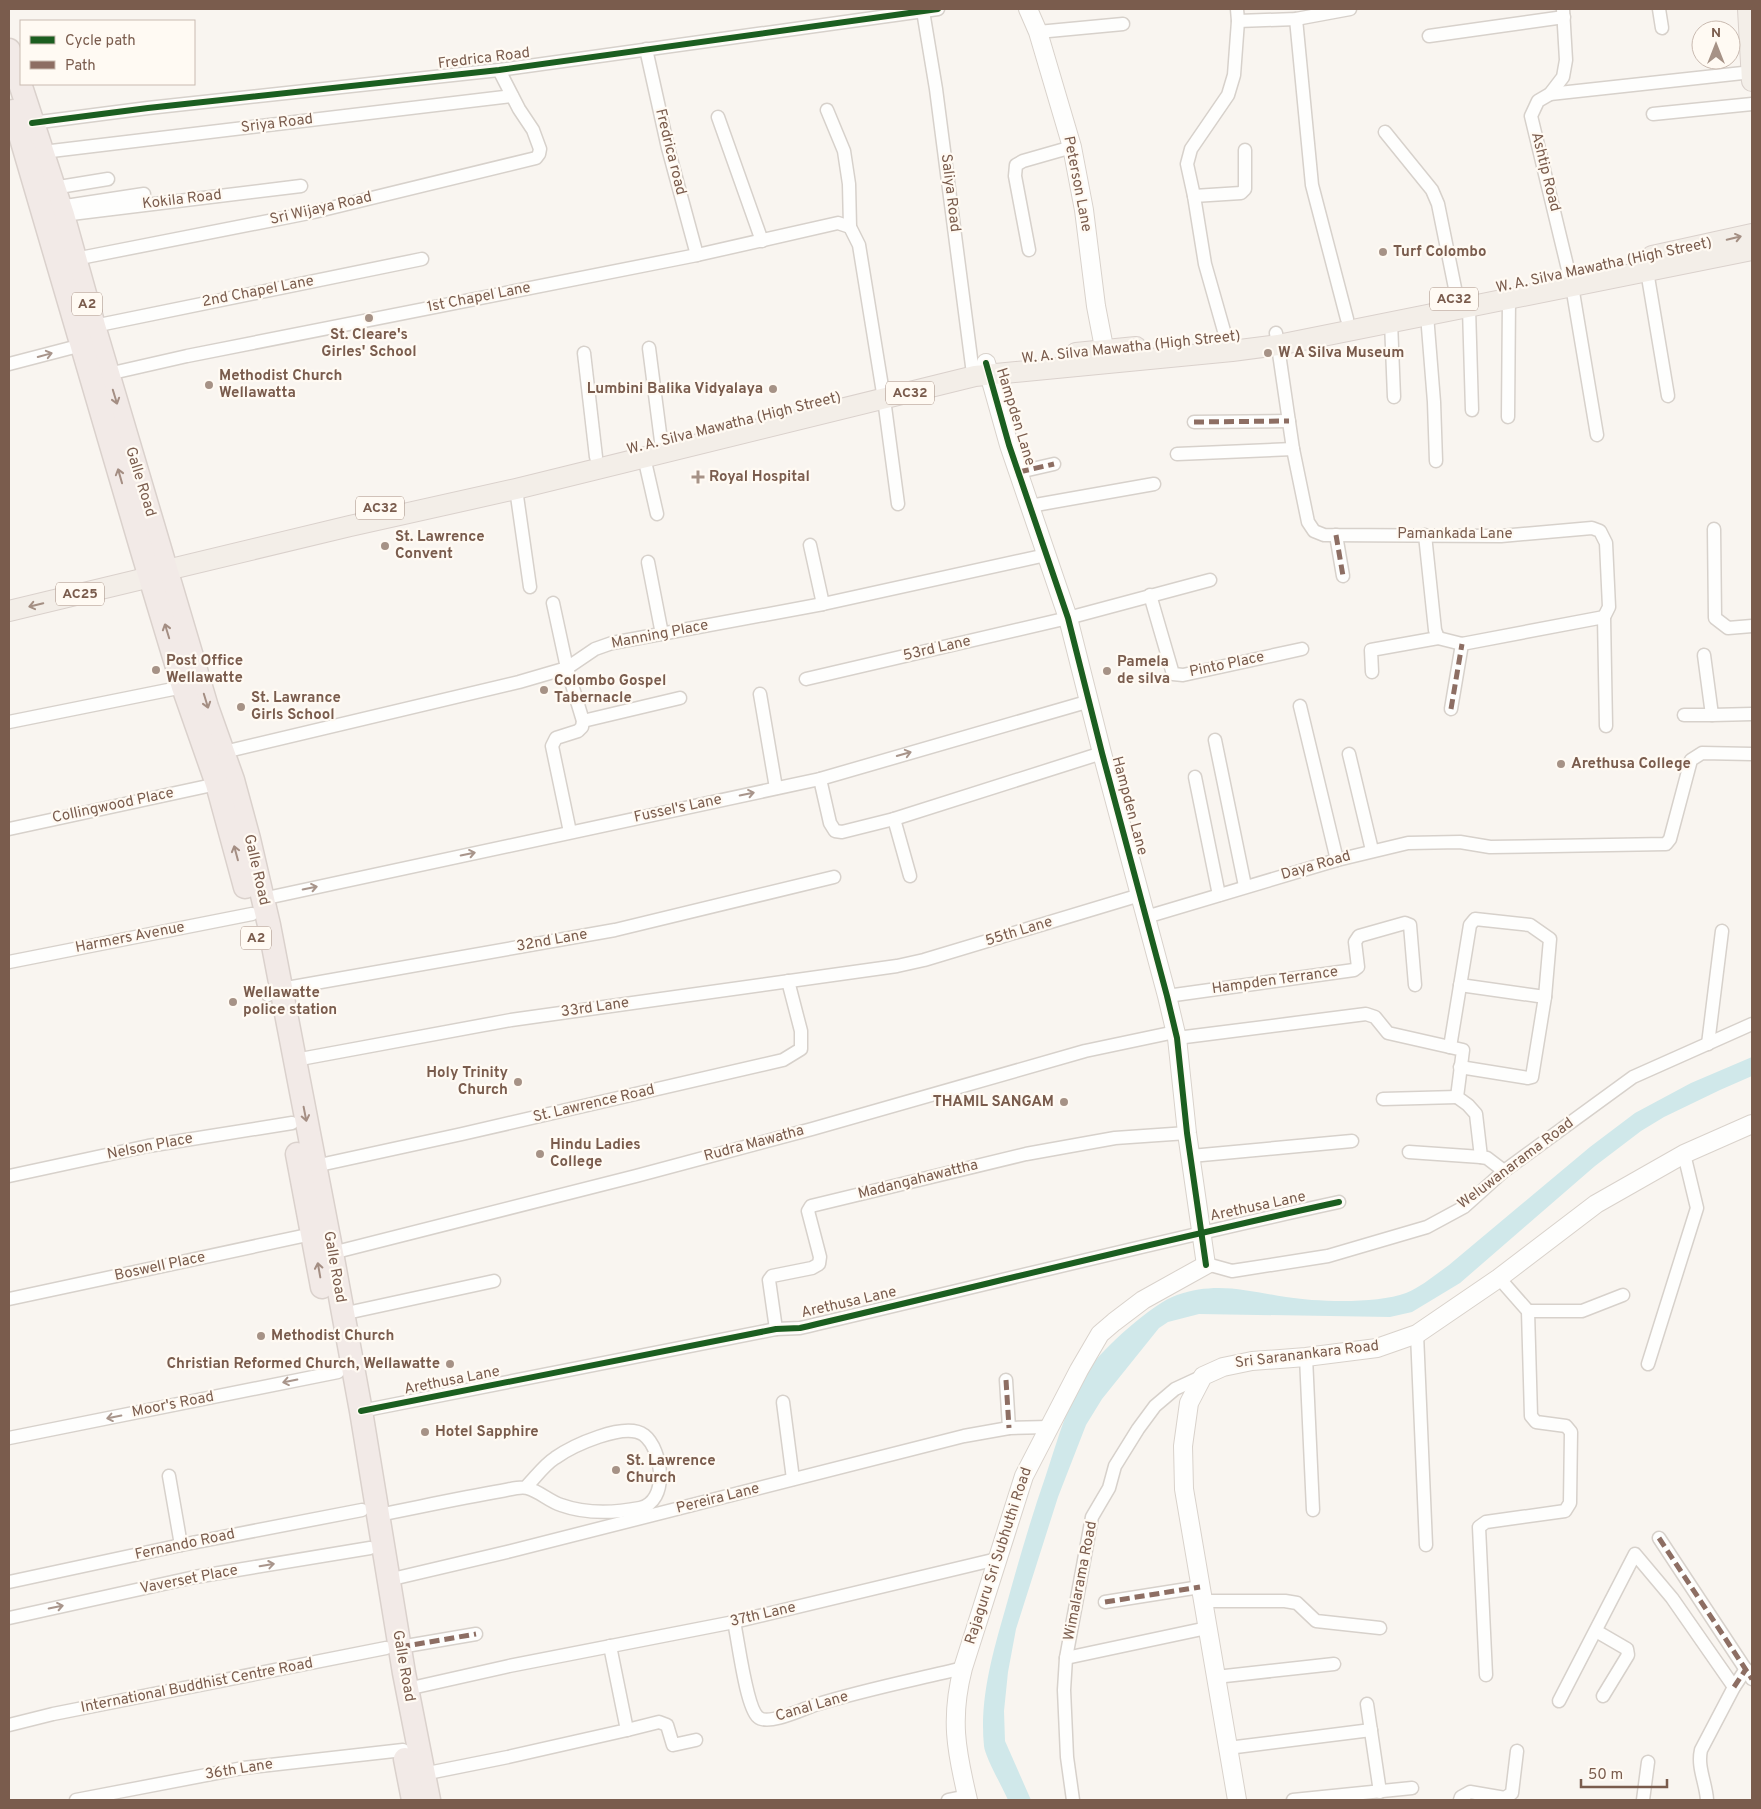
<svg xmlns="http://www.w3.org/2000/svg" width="1761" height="1809" font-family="Overpass,sans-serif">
<rect width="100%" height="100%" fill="#f9f5f0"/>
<!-- water -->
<path fill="#d0e8ea" d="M1752,1057v19l-32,14 -56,27 -23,14 -46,35 -135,117 -48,29 -22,5 -191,-3 -31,8 -9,6 -57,71 -16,26 -28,72 -42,132 -8,43 -4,39 1,30 26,59h-23c-5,-12 -23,-43 -24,-54 -5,-49 10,-97 23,-143 12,-43 24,-85 39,-128 12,-36 22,-74 43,-106 14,-21 64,-66 88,-74 40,-14 70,-4 109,2 31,5 91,7 120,-4 15,-6 29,-18 43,-28l141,-118 45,-34 56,-30z"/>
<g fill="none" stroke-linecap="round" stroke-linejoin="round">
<!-- street casing -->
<g stroke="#d7d1cb" stroke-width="15">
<g id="street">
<path d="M1563,9l3,51 -3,17 -13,17 -12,7 -7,15 41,170 25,149"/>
<path d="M1659,9l3,19"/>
<path d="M923,11l13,78 36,277 3,10"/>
<path d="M1296,19l16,166 35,134"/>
<path d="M1238,21l58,-2 54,-10"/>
<path d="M1038,32l85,-8"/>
<path d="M1429,36l135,-19"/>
<path d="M646,49l22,99 29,107"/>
<path d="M1550,94l202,-22"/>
<path d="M827,110l17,41 5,33 1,43 9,18 25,154 14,105"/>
<path d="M1653,114l99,-10"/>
<path d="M718,117l44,124"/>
<path d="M32,123l116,-15 351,-38 439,-61"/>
<path d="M1385,132l47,58 6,14 19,94"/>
<path d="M43,152l469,-56"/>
<path d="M53,188l55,-9"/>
<path d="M1194,196l47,-3 4,-4v-39"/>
<path d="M59,207l85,-13"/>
<path d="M63,215l238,-29"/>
<path d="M1029,250l-14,-74 1,-11 7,-4 49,-14"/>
<path d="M75,259l239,-47 222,-54 3,-4 1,-5 -7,-19 -14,-21 -20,-39"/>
<path d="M1647,271l21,125"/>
<path d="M1469,308l3,102"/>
<path d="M1427,315l7,87 2,59"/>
<path d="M1391,322l3,75"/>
<path d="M94,326l328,-67"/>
<path d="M1276,333l17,116 15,73 6,9 10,4 177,1 91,-8 8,3 6,12 3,64 -5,10 2,109"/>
<path d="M649,348l12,93 3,12"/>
<path d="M1232,351l-6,-13 -21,-74 -11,-68 -7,-32 4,-15 37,-54 6,-20 4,-54 -1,-12"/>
<path d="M584,353l12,104"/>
<path d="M9,364l73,-19"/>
<path d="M108,374l79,-18 510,-101 141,-32 12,4"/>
<path d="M1508,417l1,-118"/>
<path d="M1194,422l95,-1"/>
<path d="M1177,454l116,-5"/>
<path d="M644,457l13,57"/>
<path d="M1019,472l35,-8"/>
<path d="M516,489l14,98"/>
<path d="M1030,506l124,-22"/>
<path d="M1714,529l1,89 13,10 24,-2"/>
<path d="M1336,535l7,41"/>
<path d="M1425,535l10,95 3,8"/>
<path d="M810,545l13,59"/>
<path d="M648,562l14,72"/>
<path d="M1150,595l23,79 10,1 119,-26"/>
<path d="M553,603l14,65 16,53 -1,6 -4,4 -22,7 -4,8 18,86"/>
<path d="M1704,655l8,60 40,-1"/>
<path d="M1372,672l-1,-22 67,-12 24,6 142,-27"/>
<path d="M806,679l262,-61 142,-38"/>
<path d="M760,694l16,94"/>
<path d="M1300,706l37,154"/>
<path d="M1451,709l11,-65"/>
<path d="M1684,715h28"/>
<path d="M583,721l97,-23"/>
<path d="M9,722l174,-35"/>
<path d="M1215,740l30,146"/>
<path d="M224,752l295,-70 48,-14 28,-19 17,-6 211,-39 223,-49"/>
<path d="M1349,754l23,96"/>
<path d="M1195,777l24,118"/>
<path d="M820,779l10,44 5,8 7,1 52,-13 208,-66"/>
<path d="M894,819l16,57"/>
<path d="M9,829l208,-45"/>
<path d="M262,899l558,-120 270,-78"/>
<path d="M1146,917l191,-57 71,-17 52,-1 30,5 176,-3 4,-5 21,-79 11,-7 50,1"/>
<path d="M9,962l243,-48"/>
<path d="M1460,985l85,12"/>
<path d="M268,995l13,-6 334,-59 219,-53"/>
<path d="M1167,996l187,-26 4,-3 -3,-25 4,-6 46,-13 5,2 5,60"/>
<path d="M1177,1038l189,-24 9,3 13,16 75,17 -6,47 11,8 8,9 5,43 6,1 17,13"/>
<path d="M1708,1044l14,-113"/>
<path d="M1450,1047l20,-122 5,-6 55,6 20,14 -5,58 -13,80 -4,1 -68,-11"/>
<path d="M295,1060l216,-40 386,-54 27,-6 216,-65"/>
<path d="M1383,1099l74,-2"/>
<path d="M1409,1152l72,5"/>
<path d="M1191,1156l161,-15"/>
<path d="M315,1166l147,-32 321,-74 18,-11v-18l-13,-50"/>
<path d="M9,1176l139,-30 144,-23"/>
<path d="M332,1253l304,-77 176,-47 273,-78 90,-19"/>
<path d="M1206,1265l8,1 18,5 96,-15 99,-29 37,-20 40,-36 129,-94 119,-53"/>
<path d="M9,1299l303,-65"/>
<path d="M1528,1311h54l41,-16"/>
<path d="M342,1314l152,-33"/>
<path d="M776,1329l-7,-49 3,-4 40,-8 7,-4 1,-7 -12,-46 3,-5 215,-52 89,-16 72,-5"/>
<path d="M1417,1334l9,211"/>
<path d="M1306,1357l7,153"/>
<path d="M1648,1364l49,-156 -13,-54"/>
<path d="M1006,1380l3,48"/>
<path d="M783,1402l10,77"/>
<path d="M361,1411l415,-82 24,-1c180,-42 359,-87 539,-126"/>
<path d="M9,1438l329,-66"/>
<path d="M169,1476l12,69"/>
<path d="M378,1515c41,-8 82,-17 123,-24 7,-1 19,-5 26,-3 12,3 22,13 34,17 25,9 53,8 79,3 29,-6 23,-58 4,-73 -19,-14 -72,11 -89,23 -11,7 -20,20 -29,29"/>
<path d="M1659,1538l93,141"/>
<path d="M388,1580l123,-29 453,-115 45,-8 40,-1"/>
<path d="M9,1582l172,-37 181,-35"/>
<path d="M1204,1601h81l12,2 19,18 64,7"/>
<path d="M1105,1602l95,-15"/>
<path d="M9,1618l186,-41 175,-29"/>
<path d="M734,1622c4,17 12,85 24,95 10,9 45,-8 57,-12 48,-15 99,-25 148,-37"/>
<path d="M1596,1631l31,18 1,6 -25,41"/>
<path d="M400,1647l76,-13"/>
<path d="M1066,1658l141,-30"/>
<path d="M1486,1675l-7,-148 7,-5 79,-11 5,-8 1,-71 -5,-6 -30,-4 -5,-6 -3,-105 -29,-33"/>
<path d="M1216,1677l118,-13"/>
<path d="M407,1689l102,-23 225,-44 263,-63"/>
<path d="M1559,1701l76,-147 37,44 62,89"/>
<path d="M1367,1704l13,88"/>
<path d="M9,1725l44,-11 333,-66"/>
<path d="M627,1730l32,-8 8,3 6,20 23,-5"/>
<path d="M1228,1748l143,-18"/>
<path d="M423,1774l85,-17 119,-27 -17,-84"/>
<path d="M76,1800l167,-32 160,-18"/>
<path d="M948,1800l19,-4"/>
<path d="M1073,1800l-6,-43 -3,-67 2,-32 26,-141 17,-29 6,-22 23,-37 17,-23 20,-17 28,-13"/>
<path d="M1293,1800l119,-12"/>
<path d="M1460,1800l1,-3 9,-5 35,6 7,-5 5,-42"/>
<path d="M1643,1800l5,-38"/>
<path d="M1707,1800c-1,-17 -10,-33 -6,-50l33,-63 12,-18"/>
</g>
</g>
<!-- secondary casing -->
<g stroke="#d9d2cb" stroke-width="20">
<g id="secondary">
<path d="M1028,9l10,23 34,115 12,63 12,96 11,57"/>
<path d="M968,1800c-12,-50 -18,-82 -5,-132l61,-192 55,-106 21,-36 14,-12 29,-22 63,-35 -19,-132 -10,-95 -10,-42 -65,-243 -34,-135 -59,-173 -23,-82"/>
<path d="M1237,1800l-53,-311 -1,-43 6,-43 14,-27 20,-9 29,-6 54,-4 71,-9 40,-14 82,-56 97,-74 88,-50 68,-30"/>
</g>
</g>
<!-- primary casing -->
<g stroke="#dad1cc" stroke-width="22">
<g id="primary">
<path d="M1748,9l4,72"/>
<path d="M1652,256l100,-22"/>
<path d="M1076,353l60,-6"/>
<path d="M9,611l129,-31 29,-10 183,-44 166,-37 459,-113 257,-25 46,-6 474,-95"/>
</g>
</g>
<!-- highway casing -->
<g stroke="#dad1cc" stroke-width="25">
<g id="highway">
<path d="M9,50l54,165 31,111 113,381 26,73 16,59 20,86 63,328 29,158 43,262 25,127"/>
<path d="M13,111l129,440 41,136 34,97 28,103"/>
<path d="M297,1154l25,133"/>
<path d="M405,1759l8,41"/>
</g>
</g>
<!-- street -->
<use href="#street" stroke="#fefefd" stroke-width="12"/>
<!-- secondary -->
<use href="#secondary" stroke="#fefefd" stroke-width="18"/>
<!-- primary -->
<use href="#primary" stroke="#f3eee8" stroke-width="20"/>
<!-- highway -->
<use href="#highway" stroke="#f2eae7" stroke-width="22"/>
<!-- quiet -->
<g stroke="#8d6e63" stroke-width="5" stroke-dasharray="10 5" stroke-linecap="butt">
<path d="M1194,422l95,-1"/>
<path d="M1019,472l35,-8"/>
<path d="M1336,535l7,41"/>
<path d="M1451,709l11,-65"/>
<path d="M1006,1380l3,48"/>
<path d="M1659,1538l93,141"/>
<path d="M1105,1602l95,-15"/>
<path d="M400,1647l76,-13"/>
<path d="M1734,1687l12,-18"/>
</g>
<!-- cycleway casing -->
<g stroke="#fffaf3" stroke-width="9">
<g id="cycleway">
<path d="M32,123l116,-15 351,-38 439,-61"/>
<path d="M986,363l23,82 59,173 34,135 65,243 10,42 10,95 19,132"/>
<path d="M361,1411l415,-82 24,-1c180,-42 359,-87 539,-126"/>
</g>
</g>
<!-- cycleway -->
<use href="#cycleway" stroke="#1b5e20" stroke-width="6"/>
</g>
<!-- one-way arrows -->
<defs><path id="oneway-shaft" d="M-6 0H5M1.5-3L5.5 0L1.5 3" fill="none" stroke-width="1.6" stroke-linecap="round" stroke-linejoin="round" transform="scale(1.25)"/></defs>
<g stroke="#a48f83">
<use href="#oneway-shaft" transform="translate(1734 238) rotate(-13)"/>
<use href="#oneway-shaft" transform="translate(36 605) rotate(166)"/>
</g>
<g stroke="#a8958b">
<use href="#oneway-shaft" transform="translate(45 355) rotate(-15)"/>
<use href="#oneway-shaft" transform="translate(904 754) rotate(-16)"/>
<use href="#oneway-shaft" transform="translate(747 794) rotate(-12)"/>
<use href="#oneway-shaft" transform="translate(468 854) rotate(-12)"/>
<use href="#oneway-shaft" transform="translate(310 888) rotate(-12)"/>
<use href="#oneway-shaft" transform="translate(290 1381) rotate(169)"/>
<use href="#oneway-shaft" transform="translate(114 1417) rotate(169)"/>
<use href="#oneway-shaft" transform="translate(267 1565) rotate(-9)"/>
<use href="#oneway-shaft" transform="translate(56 1607) rotate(-12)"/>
</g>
<g stroke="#a48e83">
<use href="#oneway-shaft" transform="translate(115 397) rotate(73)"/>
<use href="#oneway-shaft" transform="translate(120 476) rotate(-106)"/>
<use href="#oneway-shaft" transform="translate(167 631) rotate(-107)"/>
<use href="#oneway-shaft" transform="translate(206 701) rotate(73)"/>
<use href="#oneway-shaft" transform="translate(236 853) rotate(-105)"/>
<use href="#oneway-shaft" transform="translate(305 1114) rotate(79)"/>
<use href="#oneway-shaft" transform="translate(319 1270) rotate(-100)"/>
</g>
<!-- markers -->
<g fill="#a69286" stroke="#fffaf3" stroke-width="2">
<circle cx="1383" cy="252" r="5"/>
<circle cx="369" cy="318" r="5"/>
<circle cx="1268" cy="353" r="5"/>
<circle cx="209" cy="385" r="5"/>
<circle cx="773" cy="389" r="5"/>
<path d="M695.5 469.5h5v5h5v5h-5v5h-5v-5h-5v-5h5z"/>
<circle cx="385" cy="546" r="5"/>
<circle cx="156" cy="670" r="5"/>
<circle cx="1107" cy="671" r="5"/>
<circle cx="544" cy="690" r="5"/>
<circle cx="241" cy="707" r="5"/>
<circle cx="1561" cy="764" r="5"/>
<circle cx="233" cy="1002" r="5"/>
<circle cx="518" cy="1082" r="5"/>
<circle cx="1064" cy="1102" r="5"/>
<circle cx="540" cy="1154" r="5"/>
<circle cx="261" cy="1336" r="5"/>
<circle cx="450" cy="1364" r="5"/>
<circle cx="425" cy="1432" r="5"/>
<circle cx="616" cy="1470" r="5"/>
</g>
<g text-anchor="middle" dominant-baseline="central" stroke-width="4.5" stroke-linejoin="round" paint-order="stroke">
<!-- shield labels -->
<g fill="#fffaf3" stroke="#a28b7f" stroke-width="1">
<rect x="1430" y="287.5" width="48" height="23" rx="4"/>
<rect x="72" y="292.5" width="30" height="23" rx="4"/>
<rect x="886" y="381.5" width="48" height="23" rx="4"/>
<rect x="356" y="496.5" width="48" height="23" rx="4"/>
<rect x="56" y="582.5" width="48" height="23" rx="4"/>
<rect x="241" y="926.5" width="30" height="23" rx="4"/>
</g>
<g font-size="14" font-weight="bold" fill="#7a5c4d">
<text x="1454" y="299">AC32</text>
<text x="87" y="304">A2</text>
<text x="910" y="393">AC32</text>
<text x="380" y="508">AC32</text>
<text x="80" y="594">AC25</text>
<text x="256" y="938">A2</text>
</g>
<!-- street labels -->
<g font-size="15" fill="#7a5c4d" stroke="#fffaf3">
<text transform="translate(484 59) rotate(-7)">Fredrica Road</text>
<text transform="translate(277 124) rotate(-7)">Sriya Road</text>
<text transform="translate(670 152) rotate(76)">Fredrica road</text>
<text transform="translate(1545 172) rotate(76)">Ashtip Road</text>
<text transform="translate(1077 184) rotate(79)">Peterson Lane</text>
<text transform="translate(950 193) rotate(83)">Saliya Road</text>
<text transform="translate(182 200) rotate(-7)">Kokila Road</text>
<text transform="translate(321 209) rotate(-13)">Sri Wijaya Road</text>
<text transform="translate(1604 266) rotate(-12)">W. A. Silva Mawatha (High Street)</text>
<text transform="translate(258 292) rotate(-11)">2nd Chapel Lane</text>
<text transform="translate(479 298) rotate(-11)">1st Chapel Lane</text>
<text transform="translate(1131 348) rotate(-6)">W. A. Silva Mawatha (High Street)</text>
<text transform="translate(1015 417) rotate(73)">Hampden Lane</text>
<text transform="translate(734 424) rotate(-14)">W. A. Silva Mawatha (High Street)</text>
<text transform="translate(140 482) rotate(73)">Galle Road</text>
<text x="1455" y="534">Pamankada Lane</text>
<text transform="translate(660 635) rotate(-11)">Manning Place</text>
<text transform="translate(937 649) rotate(-13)">53rd Lane</text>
<text transform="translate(1227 665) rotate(-12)">Pinto Place</text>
<text transform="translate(113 806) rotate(-12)">Collingwood Place</text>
<text transform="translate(1129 806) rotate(75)">Hampden Lane</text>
<text transform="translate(678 809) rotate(-12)">Fussel's Lane</text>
<text transform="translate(1316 866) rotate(-16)">Daya Road</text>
<text transform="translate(256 870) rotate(77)">Galle Road</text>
<text transform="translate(1019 932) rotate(-17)">55th Lane</text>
<text transform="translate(130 938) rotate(-11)">Harmers Avenue</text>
<text transform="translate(552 941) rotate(-10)">32nd Lane</text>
<text transform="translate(1275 981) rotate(-8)">Hampden Terrance</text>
<text transform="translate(595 1008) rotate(-8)">33rd Lane</text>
<text transform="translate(594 1104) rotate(-13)">St. Lawrence Road</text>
<text transform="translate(754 1144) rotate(-15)">Rudra Mawatha</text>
<text transform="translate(150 1147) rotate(-11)">Nelson Place</text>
<text transform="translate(1516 1164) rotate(-37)">Weluwanarama Road</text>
<text transform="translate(918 1180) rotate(-14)">Madangahawattha</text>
<text transform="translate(1258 1207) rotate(-12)">Arethusa Lane</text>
<text transform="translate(160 1267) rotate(-12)">Boswell Place</text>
<text transform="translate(334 1267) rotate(80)">Galle Road</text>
<text transform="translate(849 1303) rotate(-13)">Arethusa Lane</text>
<text transform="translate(1307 1355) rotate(-7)">Sri Saranankara Road</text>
<text transform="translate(452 1381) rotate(-11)">Arethusa Lane</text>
<text transform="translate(173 1405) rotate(-11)">Moor's Road</text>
<text transform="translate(718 1499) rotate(-14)">Pereira Lane</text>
<text transform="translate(185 1545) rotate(-12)">Fernando Road</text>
<text transform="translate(999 1556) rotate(-72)">Rajaguru Sri Subhuthi Road</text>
<text transform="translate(189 1580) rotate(-11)">Vaverset Place</text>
<text transform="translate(1081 1581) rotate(-79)">Wimalarama Road</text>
<text transform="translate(763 1615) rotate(-13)">37th Lane</text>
<text transform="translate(403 1666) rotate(80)">Galle Road</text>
<text transform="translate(197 1686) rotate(-11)">International Buddhist Centre Road</text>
<text transform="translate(812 1707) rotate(-16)">Canal Lane</text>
<text transform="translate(239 1770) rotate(-9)">36th Lane</text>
</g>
<!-- poi labels -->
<g font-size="15" font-weight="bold" fill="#7a5c4d" stroke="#fffaf3" text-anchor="start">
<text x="1393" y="252">Turf Colombo</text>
<text x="369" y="335" text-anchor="middle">St. Cleare's<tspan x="369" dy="17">Girles' School</tspan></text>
<text x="1278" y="353">W A Silva Museum</text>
<text x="219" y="376">Methodist Church<tspan x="219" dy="17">Wellawatta</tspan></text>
<text x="763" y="389" text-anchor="end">Lumbini Balika Vidyalaya</text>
<text x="709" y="477">Royal Hospital</text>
<text x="395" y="537">St. Lawrence<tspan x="395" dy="17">Convent</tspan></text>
<text x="166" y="661">Post Office<tspan x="166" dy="17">Wellawatte</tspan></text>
<text x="1117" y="662">Pamela<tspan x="1117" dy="17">de silva</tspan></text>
<text x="554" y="681">Colombo Gospel<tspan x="554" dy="17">Tabernacle</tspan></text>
<text x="251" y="698">St. Lawrance<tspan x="251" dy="17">Girls School</tspan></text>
<text x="1571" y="764">Arethusa College</text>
<text x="243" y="993">Wellawatte<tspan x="243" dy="17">police station</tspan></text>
<text x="508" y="1073" text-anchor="end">Holy Trinity<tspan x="508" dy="17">Church</tspan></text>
<text x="1054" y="1102" text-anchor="end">THAMIL SANGAM</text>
<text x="550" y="1145">Hindu Ladies<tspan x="550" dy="17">College</tspan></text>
<text x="271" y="1336">Methodist Church</text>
<text x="440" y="1364" text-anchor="end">Christian Reformed Church, Wellawatte</text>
<text x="435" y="1432">Hotel Sapphire</text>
<text x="626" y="1461">St. Lawrence<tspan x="626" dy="17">Church</tspan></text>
</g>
</g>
<!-- border -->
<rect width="1761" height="1809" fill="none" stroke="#7a5c4d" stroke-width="20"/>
<!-- legend -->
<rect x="20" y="20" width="175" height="65" fill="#fffaf3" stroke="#cabbb1"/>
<rect x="30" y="36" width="25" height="8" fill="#1b5e20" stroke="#cabbb1"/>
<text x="65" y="45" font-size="15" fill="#7a5c4d">Cycle path</text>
<rect x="30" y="61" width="25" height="8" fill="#8d6e63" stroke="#cabbb1"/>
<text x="65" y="70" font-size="15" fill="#7a5c4d">Path</text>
<!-- north arrow -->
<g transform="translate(1716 45)"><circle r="24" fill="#fffaf3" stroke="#cabbb1"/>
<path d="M0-4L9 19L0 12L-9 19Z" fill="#a69286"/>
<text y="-8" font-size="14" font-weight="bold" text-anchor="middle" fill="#7a5c4d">N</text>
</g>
<!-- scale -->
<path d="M1581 1779v8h86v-8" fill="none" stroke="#7a5c4d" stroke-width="2.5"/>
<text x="1588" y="1779" font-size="15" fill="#7a5c4d" stroke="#fffaf3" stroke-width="4" paint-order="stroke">50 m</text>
</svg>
